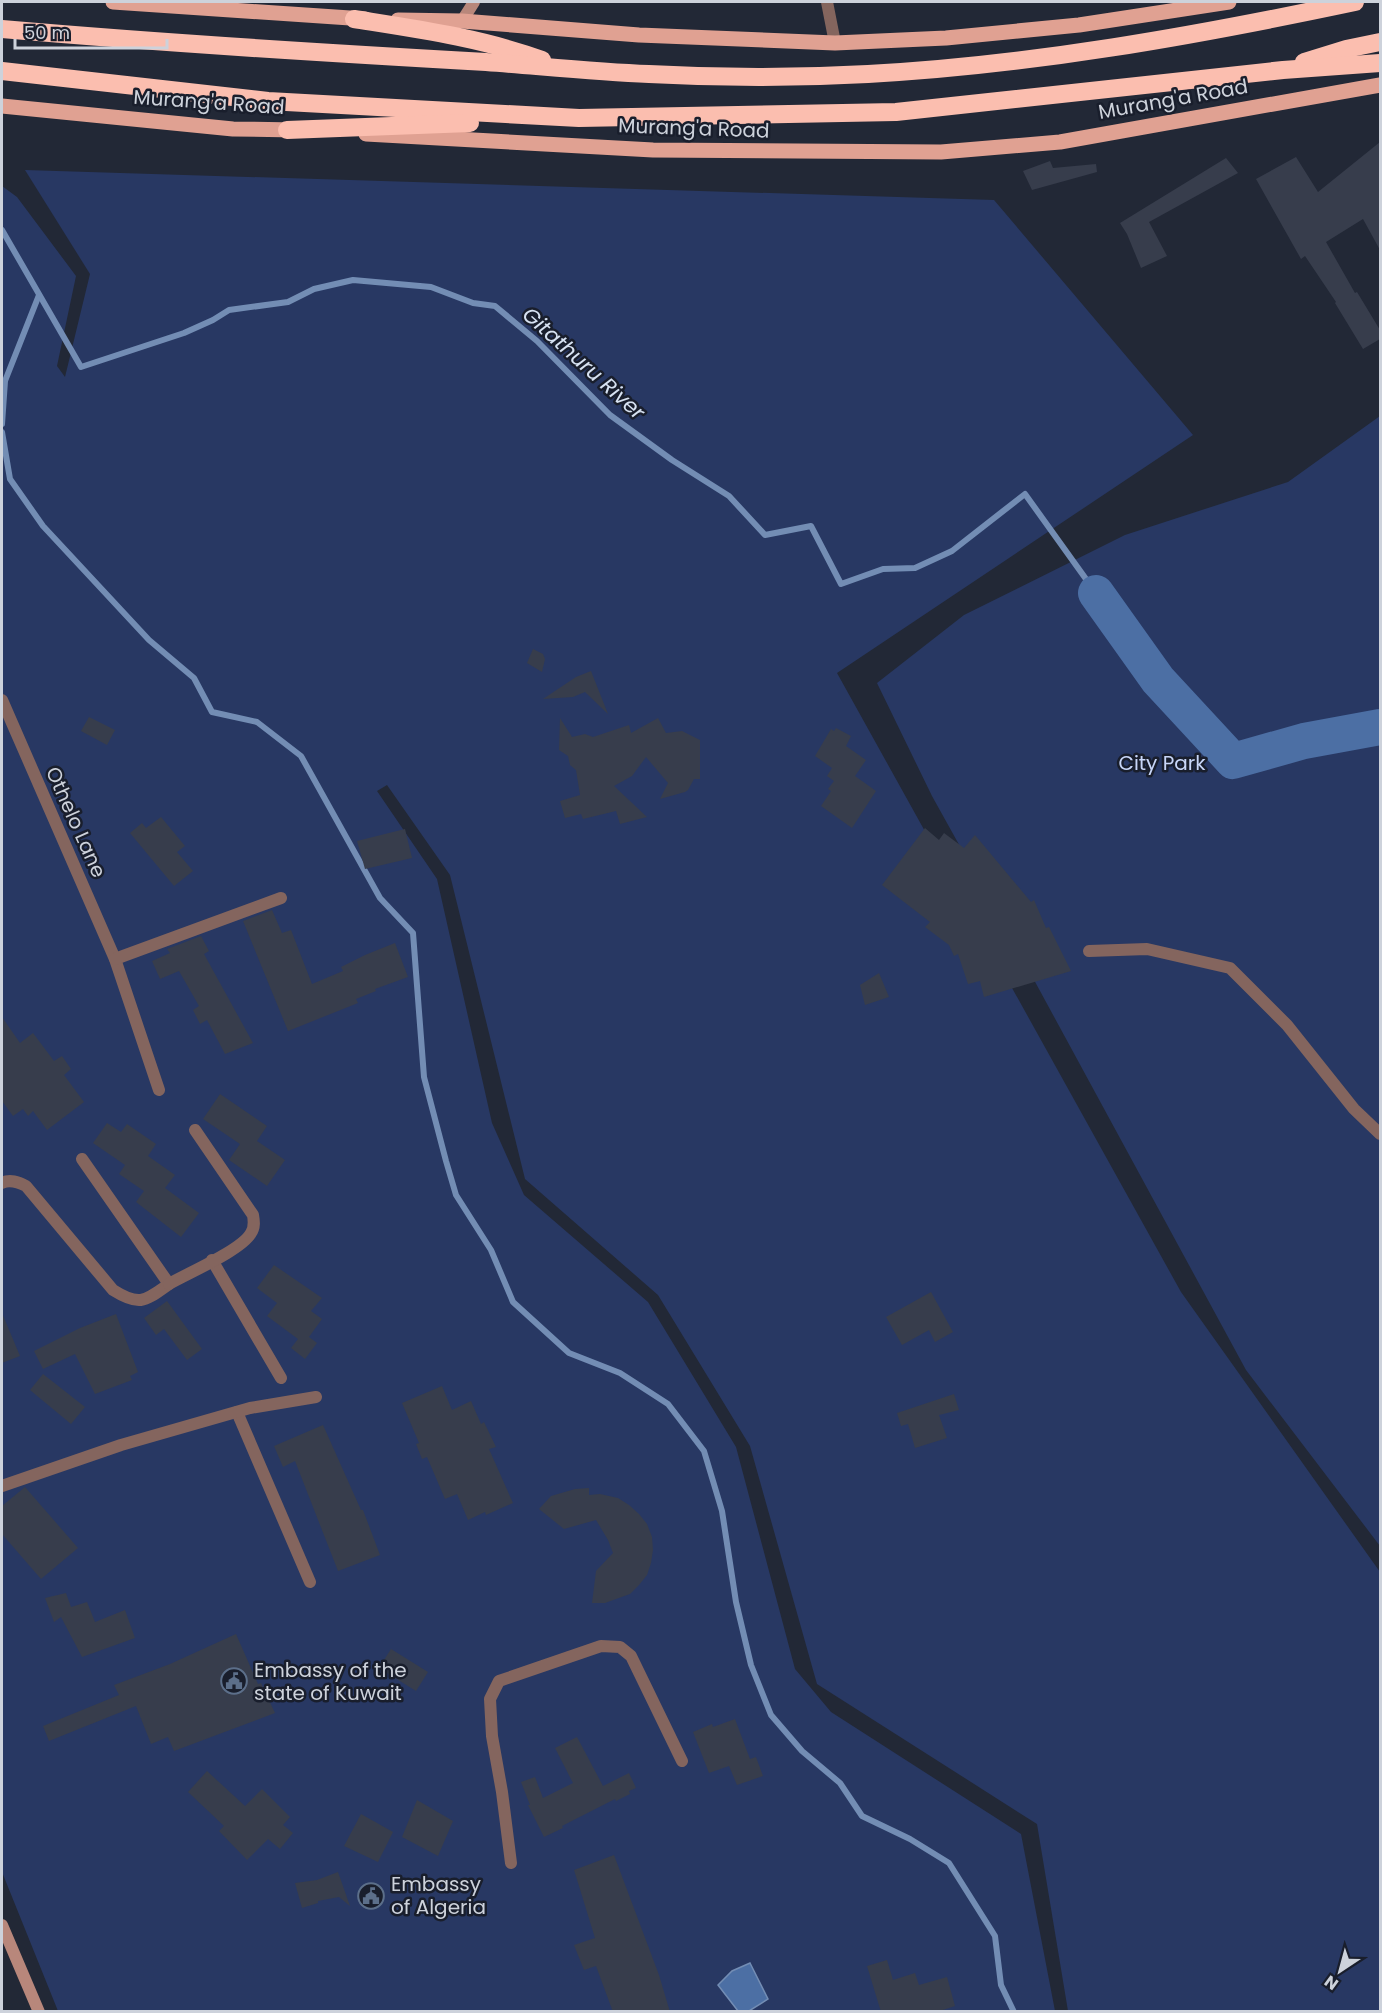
<svg xmlns="http://www.w3.org/2000/svg" width="1382" height="2013" font-family="Poppins,sans-serif">
<rect width="100%" height="100%" fill="#222836"/>
<!-- green -->
<g fill="#283863">
<path d="M25,170l969,30 199,235 -356,238 344,619 199,280v439h-312l-31,-187 -220,-140 -67,-238 -92,-151 -133,-116 -75,-304 -63,-90 -10,6 60,88 55,244 32,72 124,107 88,145 59,222 36,43 190,122 34,177h-997l-56,-139v-1686l15,11 59,79 -19,90 8,11 25,-103z"/>
<path d="M1380,416v1130l-134,-176 -219,-403 -95,-171 -55,-113 87,-68 161,-80 163,-53z"/>
</g>
<!-- water -->
<path fill="#4c6fa4" stroke="#738db4" stroke-width="1.5" d="M750,1963l18,36 -19,12h-11l-20,-26 14,-14z"/>
<g fill="none" stroke-linecap="round" stroke-linejoin="round">
<!-- stream -->
<g stroke="#738db4" stroke-width="6">
<path d="M2,230l79,137 103,-34 29,-13 16,-10 59,-8 26,-13 39,-9 78,7 42,16 22,3 42,35 73,74 62,45 57,36 36,39 46,-9 30,58 42,-15 32,-1 37,-17 73,-57 71,99"/>
<path d="M2,424l3,-43 34,-86"/>
<path d="M2,432l8,47 33,47 106,114 45,38 18,34 45,10 44,34 79,142 33,35 11,144 22,84 10,34 35,55 22,52 56,51 51,20 48,31 36,47 18,60 14,91 15,63 20,50 31,36 38,32 22,33 48,23 39,24 46,73 6,49 13,27"/>
</g>
<!-- river -->
<path stroke="#4c6fa4" stroke-width="36" d="M1096,593l62,87 75,81 71,-20 76,-14"/>
</g>
<!-- building -->
<g fill="#373d4c">
<path d="M1380,142v108l-17,-31 -37,23 29,51 2,-1 23,38v9l-17,10 -28,-46 1,-1 -31,-46 -4,3 -45,-80 40,-22 22,35z"/>
<path d="M1226,158l12,15 -89,49 18,34 -26,12 -14,-34 -7,-11z"/>
<path d="M1050,161l3,7 43,-4 1,8 -65,18 -9,-19z"/>
<path d="M533,649l10,5 2,5 -3,13 -15,-9z"/>
<path d="M591,671l17,43 -23,-22 -12,5 -30,2 33,-22z"/>
<path d="M89,717l26,13 -8,15 -26,-14z"/>
<path d="M560,718l12,19 13,-3 8,3 36,-12 2,8 27,-15 8,15 16,-2 18,9v39h-6l-6,11 -3,2 -25,7 8,-16 -22,-26 -14,19 -18,10 33,31 -27,7 -4,-13 -33,8 -2,-5 -16,4 -5,-17 20,-6 -4,-25 -6,-5 -2,-9 -9,-6z"/>
<path d="M836,728l15,8 -5,10 20,14 -11,16 21,15 -24,37 -31,-22 10,-15 -3,-2 6,-8 -7,-5 5,-8 -17,-12 16,-27 3,2z"/>
<path d="M161,817l24,29 -8,6 16,19 -19,15 -44,-53 12,-10 4,5z"/>
<path d="M925,828l14,12 5,-7 20,15 11,-13 56,67 3,-2 12,28 3,-1 22,44 -87,26 -4,-16 -12,3 -10,-30 -4,2 -5,-11 -24,-18 5,-5 -48,-37z"/>
<path d="M405,829l7,29 -47,11 -8,-28z"/>
<path d="M272,910l10,23 9,-3 21,54 31,-13 -2,-4 24,-12 30,-12 13,34 -33,12 1,2 -20,8 2,4 -70,28 -45,-110z"/>
<path d="M201,936l8,15 -5,3 49,89 -28,11 -18,-34 -7,4 -7,-14 6,-4 -20,-35 -19,8 -8,-18 18,-8 -3,-4z"/>
<path d="M879,973l10,24 -24,8 -5,-20z"/>
<path d="M2,1017l18,26 13,-10 21,28 8,-5 9,13 -7,6 20,27 -37,28 -14,-19 -5,5 -5,-7 -10,7 -11,-15z"/>
<path d="M220,1094l47,32 -10,15 28,19 -18,26 -38,-26 11,-16 -37,-25z"/>
<path d="M107,1123l14,9 6,-8 29,20 -8,12 27,19 -10,13 34,25 -18,24 -45,-35 8,-11 -25,-17 6,-9 -32,-22z"/>
<path d="M274,1265l48,33 -11,13 11,8 -13,18 8,6 -12,16 -14,-11 7,-9 -31,-23 10,-13 -20,-15z"/>
<path d="M931,1292l22,40 -18,10 -6,-12 -27,15 -16,-28z"/>
<path d="M167,1301l35,48 -15,11 -23,-31 -8,6 -12,-17z"/>
<path d="M2,1313l18,43 -18,7z"/>
<path d="M116,1314l22,58 -8,4 2,4 -37,14 -20,-40 -32,15 -9,-18 46,-23z"/>
<path d="M43,1374l42,33 -14,17 -41,-34z"/>
<path d="M442,1386l10,24 19,-9 10,23 3,-2 12,25 -7,2 24,54 -27,12 -1,-3 -17,8 -11,-26 -12,5 -18,-42 -5,2 -6,-15 3,-1 -17,-40z"/>
<path d="M954,1394l5,16 -20,5 8,23 -32,10 -7,-24 -7,2 -4,-13z"/>
<path d="M323,1425l38,85h2l17,45 -42,16 -43,-110 -12,6 -9,-21z"/>
<path d="M25,1487l53,61 -37,31 -39,-45v-28z"/>
<path d="M589,1488v7l11,-1 18,4 11,7 10,9 8,10 5,13 1,13 -2,13 -4,12 -8,10 -9,9 -25,9h-13l4,-32 17,-18 -5,-13 -12,-20 -32,9 -25,-20 12,-13 24,-7z"/>
<path d="M66,1593l5,14 16,-5 8,20 30,-12 10,28 -53,19 -21,-40 -7,5 -9,-24z"/>
<path d="M236,1634l22,50 3,-1 14,30 -101,38 -6,-14 -17,7 -15,-38 -87,35 -6,-15 76,-31 -5,-10 56,-21z"/>
<path d="M391,1649l37,23 -12,19 -37,-23z"/>
<path d="M735,1719l15,40 6,-2 7,19 -26,9 -8,-19 -20,7 -16,-41 19,-8 1,3z"/>
<path d="M577,1737l26,49 26,-13 7,15 -7,3 1,3 -14,7 -1,-2 -53,27 1,2 -19,9 -16,-32h2l-9,-23 14,-5 8,21 30,-15 -18,-35z"/>
<path d="M207,1771l38,35 17,-17 28,28 -7,8 10,8 -13,16 -12,-10 -21,21 -28,-29 5,-5 -36,-34z"/>
<path d="M417,1800l36,21 -15,35 -36,-19z"/>
<path d="M361,1814l32,18 -15,30 -34,-16z"/>
<path d="M614,1855l45,120 11,37h-57l-17,-46 -12,4 -10,-25 21,-7 -21,-68z"/>
<path d="M338,1872l12,34 -11,-9 -21,4v2l-16,5 -7,-25 22,-3z"/>
<path d="M887,1960l6,20 22,-7 4,12 28,-8 8,29 -18,6h-56l-14,-46z"/>
</g>
<g fill="none" stroke-linecap="round" stroke-linejoin="round">
<!-- street -->
<g stroke="#84655e" stroke-width="12">
<path d="M827,2l8,41"/>
<path d="M2,700l113,259 44,131"/>
<path d="M1089,951l58,-2 83,19 57,57 67,84 26,25"/>
<path d="M115,959l166,-61"/>
<path d="M2,1183c8,-4 16,-1 24,3l87,104c27,17 32,11 56,-6l-87,-125"/>
<path d="M212,1260l69,118"/>
<path d="M169,1284c19,-11 73,-34 82,-51 4,-6 3,-12 2,-18l-58,-85"/>
<path d="M237,1412l73,170"/>
<path d="M2,1486l119,-41 129,-37 66,-11"/>
<path d="M511,1863l-9,-71 -10,-56 -2,-37 9,-18 102,-35 19,1 11,9 51,105"/>
</g>
<!-- secondary -->
<g stroke="#b8877b" stroke-width="12">
<path d="M462,21l12,-19"/>
<path d="M2,1925l37,87"/>
</g>
<!-- primary -->
<g stroke="#e0a192" stroke-width="15">
<path d="M113,2l252,17"/>
<path d="M398,20l64,1 177,14 196,8 111,-5 133,-13 150,-23"/>
<path d="M2,106l231,23 64,1"/>
<path d="M366,134l287,16 288,2 119,-10 320,-57"/>
</g>
<!-- highway -->
<g stroke="#fbbeaf" stroke-width="18">
<path d="M354,19c63,10 128,19 188,41"/>
<path d="M2,29c161,14 322,24 484,33 54,4 109,10 163,12 73,4 146,4 219,0 164,-9 326,-38 487,-72"/>
<path d="M1304,62l42,-13 34,-7"/>
<path d="M2,71l266,30 311,17 317,-6 387,-42 97,-7"/>
<path d="M287,130l183,-7"/>
</g>
</g>
<!-- icons -->
<defs>
<g id="civic-ring" transform="scale(1.35)"><circle r="9.5" fill="#191e2c" stroke="#5c6f8a" stroke-width="1.5"/><path d="M-.6-6.5H3V-4.5H.6V-3L4-1V1h2V6H-6V1h2V-1L-.6-3ZM-1.2 2.5V6h2.4V2.5Z" fill="#5c6f8a"/></g>
</defs>
<g fill-rule="evenodd">
<use href="#civic-ring" x="234" y="1681"/>
<use href="#civic-ring" x="371" y="1896"/>
</g>
<g text-anchor="middle" dominant-baseline="central" stroke-width="5" stroke-linejoin="round" paint-order="stroke">
<!-- street labels -->
<g font-size="20" fill="#cdd2db" stroke="#191e2c">
<text transform="translate(1173 99) rotate(-10)">Murang'a Road</text>
<text transform="translate(209 102) rotate(4)">Murang'a Road</text>
<text transform="translate(694 128) rotate(2)">Murang'a Road</text>
<text transform="translate(76 822) rotate(66)">Othelo Lane</text>
</g>
<!-- park labels -->
<g font-size="20" fill="#c8d6f8" stroke="#191e2c">
<text x="1162" y="763">City Park</text>
</g>
<!-- poi labels -->
<g font-size="20" fill="#cdd2db" stroke="#191e2c" text-anchor="start">
<text x="254" y="1670">Embassy of the<tspan x="254" dy="23">state of Kuwait</tspan></text>
<text x="391" y="1884">Embassy<tspan x="391" dy="23">of Algeria</tspan></text>
</g>
<!-- water labels -->
<g font-size="21" font-style="italic" fill="#d7e2f2" stroke="#191e2c">
<text transform="translate(584 363) rotate(42)">Gitathuru River</text>
</g>
</g>
<!-- border -->
<rect width="1382" height="2013" fill="none" stroke="#cdd2db" stroke-width="6"/>
<!-- north arrow -->
<g transform="translate(1340 1971) rotate(216)" stroke="#191e2c" stroke-width="4.5" paint-order="stroke">
<path d="M0-4.5L10 22L0 15L-10 22Z" fill="#cdd2db"/>
<text y="-9" font-size="16" font-weight="bold" text-anchor="middle" fill="#cdd2db">N</text>
</g>
<!-- scale -->
<path d="M15 39v9h152v-9" fill="none" stroke="#cdd2db" stroke-width="3"/>
<text x="24" y="39" font-size="18" fill="#cdd2db" stroke="#191e2c" stroke-width="4.5" paint-order="stroke">50 m</text>
</svg>
